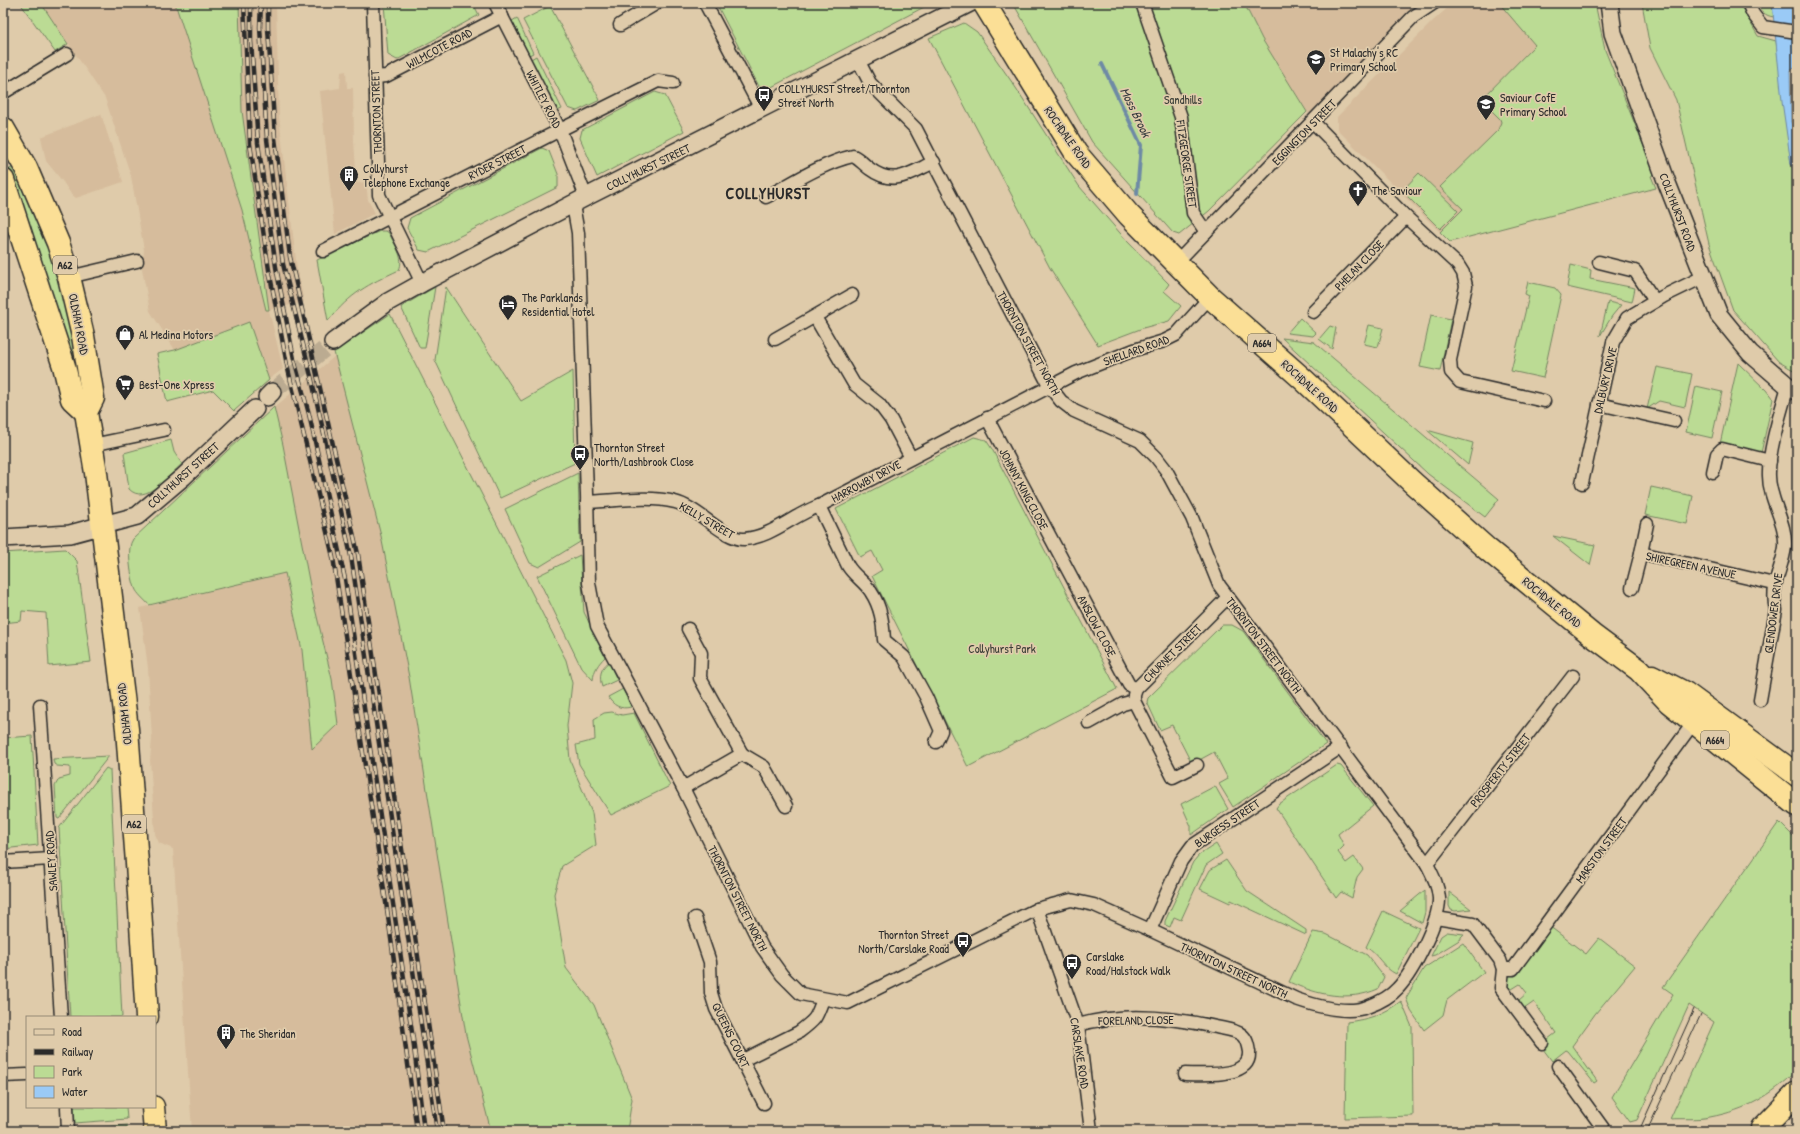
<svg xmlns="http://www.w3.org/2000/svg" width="1800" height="1134" font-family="'Patrick Hand',sans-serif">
<rect width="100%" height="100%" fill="#dfcbaa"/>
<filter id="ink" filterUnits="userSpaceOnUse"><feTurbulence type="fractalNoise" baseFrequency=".025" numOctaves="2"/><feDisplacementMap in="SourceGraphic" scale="8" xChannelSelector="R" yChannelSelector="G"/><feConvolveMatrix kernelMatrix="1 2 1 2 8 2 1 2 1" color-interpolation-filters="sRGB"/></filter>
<g filter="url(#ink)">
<!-- built -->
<g fill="#d6bc9c">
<path d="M41,3h235l3,113 18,153 7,33 -35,8 14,59 -22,16 -24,23 -62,-58 -25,-39 -8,-42 2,-19 -13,-74 -26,-78z"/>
<path d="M1244,3h173l-40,40 -67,73 -48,-77z"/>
<path d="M1453,3h142l10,47 50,124 -4,2 5,12 -206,54 -113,-113v-12l97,-97z"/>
<path d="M346,71l1,17h6l1,53 3,42 9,-1 2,18 7,13 -40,21 -15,-143 20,-3 1,-16z"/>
<path d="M101,114l22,68 -47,16 -5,-4 -8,-12 -17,-21 -5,-24z"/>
<path d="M335,356l43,96 115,679h-301l-19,-282 -14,-6 -4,-9 -5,-74 2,-21 -4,-71 -8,-60 145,-35 17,77 10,98 19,-18 -69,-312z"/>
</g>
<!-- green -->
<g fill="#bbdb94" stroke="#738360">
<path d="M20,3h21l27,41 -13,8z"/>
<path d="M175,3h64l3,108 27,199h-3l-24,-100z"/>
<path d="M384,3h89l6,12 -82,45 -9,-5z"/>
<path d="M716,3h205l3,4 -162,85z"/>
<path d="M1013,3h231l18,36 45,73 -98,99 -30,24 -6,-2 -81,-91z"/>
<path d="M1499,3h96l10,47 50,124 -4,2 5,12 -206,54 -10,-10 23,-23 -23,-22 58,-57 3,-8 -1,-3 -19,-19 54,-55z"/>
<path d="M1642,3h97l19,33 18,5 15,123 6,10v198l-18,-10 -46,-52 -24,-66 -33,-144 -26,-52z"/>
<path d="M1757,3h15l2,14c-9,-1 -14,-6 -17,-14z"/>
<path d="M550,6l50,94 -23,11 -9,-3 -45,-88z"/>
<path d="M517,18l16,35 -4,2 -17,-34z"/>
<path d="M964,23l13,9 39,56 63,98 48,55 42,43 -5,7 17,15 -12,15 -26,7 -45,17 -48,-77 -121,-230z"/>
<path d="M536,56l26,53 -5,2 -26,-52z"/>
<path d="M655,92l10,3 19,36 -87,46 -17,-39 2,-8z"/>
<path d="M542,148l7,3 9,23v13l-130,65 -9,-2 -12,-22 3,-10z"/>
<path d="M15,166l45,109 11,47 11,74 -74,-226z"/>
<path d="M1419,173l39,38 -18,18 -38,-38z"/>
<path d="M380,231h6l3,2c5,11 16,25 10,37 -32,15 -48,23 -71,51l-11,-61z"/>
<path d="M1571,265l20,5 -1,9 45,9 -3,14 -65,-15z"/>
<path d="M1528,282l27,6 6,7 -18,83 -32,-7 18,-75 -4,-2z"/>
<path d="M435,287l-10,61h-5l-19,-41z"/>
<path d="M446,287l75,114 52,-30 2,92 -75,35 -65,-138z"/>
<path d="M1608,302l13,3 -9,11 -12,20z"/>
<path d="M390,314l176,346 6,23 -5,43 3,34 22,53 4,32 -34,21 -8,28 12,74 28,37 38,94 -5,32h-136l-25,-96 -57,-358 -28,-141 -47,-184z"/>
<path d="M1431,315l20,4 -11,52 -20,-4z"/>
<path d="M1300,318l16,15 -3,3 -26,-3z"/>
<path d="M249,322l20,58 -35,31 -21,-21 -46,12 -10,-48 18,-4z"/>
<path d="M1369,325l14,3 -5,19 -14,-3z"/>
<path d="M1330,326l6,2 -4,21 -13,-10z"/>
<path d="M1282,338l32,4 185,157 -14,18 -57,-43z"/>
<path d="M1738,363l28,27 7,9 -12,54 -41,-9z"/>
<path d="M1657,367l35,7 -7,33 -26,-6 -12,8z"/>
<path d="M1696,386l26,6 -10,46 -26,-6z"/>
<path d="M274,407l9,38 29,151 20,83 6,45 -26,25 -10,-99 -17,-77 -136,32c-4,-5 -12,-11 -14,-17 -4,-11 -9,-40 -2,-49z"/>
<path d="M1427,430l46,13 -5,22z"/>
<path d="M974,437l12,3 6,9 125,240 -149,78 -96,-191 10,-6 -10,-19 -12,6 -24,-48z"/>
<path d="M171,440l3,12 8,12c-13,11 -37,42 -53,25l-5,-36z"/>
<path d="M578,473l2,69 -41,25 -9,-4 -25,-54z"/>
<path d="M1651,487l42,9 -6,28 -42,-9z"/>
<path d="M1553,536l42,9 -5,20z"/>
<path d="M65,549l12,12 14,101 -42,4 -3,-53 -24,-2 -1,10 -18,2v-70z"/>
<path d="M580,555l4,57 21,45c-7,7 -11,13 -12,23l-12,-13 -44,-91z"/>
<path d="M1222,625h10l11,6 83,113 -93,63 -14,-23 9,-5 -14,-27 -22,12 -20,-39 -12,5 -13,-28 1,-4z"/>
<path d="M609,662l8,18 -15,7c-3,-10 -2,-19 7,-25z"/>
<path d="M623,689l8,18c-11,3 -18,-2 -23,-10z"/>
<path d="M612,712l10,3 12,-2 36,73 -59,29 -32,-51 -3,-19 19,-5 -1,-21 10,-6z"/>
<path d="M32,736l6,109 -35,4v-111z"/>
<path d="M109,756l-50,63 -2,-1 -2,-32 4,-7 11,-3v-9l-13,-1 -3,-2 -1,-5z"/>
<path d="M1337,765l4,1 32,40 -35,28 6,12 -6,6 8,11 8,-6 9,12 -6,8 -5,21 -11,-6 -5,6 -60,-90 3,-4z"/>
<path d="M106,768l4,2 12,247h-52l-11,-189z"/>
<path d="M1215,786l13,23 -37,26v-9l-10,-22z"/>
<path d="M1779,822l18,18v231c-27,25 -50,39 -87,46 -13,3 -27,1 -40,2l44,-97 -25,-17 -52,115 -7,2 -18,-25 61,-103 -10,-7z"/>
<path d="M1216,844l6,10 -16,11 -25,55 -7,-3 -4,10 -5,-2v-4l28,-59 6,-7z"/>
<path d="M1226,860l21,31 59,39v5l-75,-35 -1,3 -30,-14 10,-19z"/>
<path d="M1425,890v22l-3,11 -22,-12z"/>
<path d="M1449,892l22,17 -16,2 -4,-1 -2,-4z"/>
<path d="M1383,911l36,17 -23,46c-13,-6 -18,-20 -30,-27z"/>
<path d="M1549,926l37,28 13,-16 36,28 -40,48 -23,32 25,35 -3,2 -26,-32 -2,-1 -14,11 -12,-16 16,-12 -22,-31 -10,7 -5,-5v-4l8,-7 -7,-9 -8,5c-7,-5 -6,-10 -4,-17z"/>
<path d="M1313,932l13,2 41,21 17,22 -6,12c-30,13 -60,6 -89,-7z"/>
<path d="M1447,932l17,2 -3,3v2l-26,16 -4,1 10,-20z"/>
<path d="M1463,943l21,29 -37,28 -4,15 -19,15 -13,-19 -5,-13 18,-30z"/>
<path d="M1401,1001l11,26 1,89 -68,2 2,-96c22,-3 36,-7 54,-21z"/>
<path d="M74,1107h52l1,12 -52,4z"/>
<path d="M127,1125l1,6h-49l-1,-2z"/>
</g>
<!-- water -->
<path fill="#9acaf6" stroke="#6e8aa5" d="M1772,3h25l-2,48 2,4v10l-7,5 1,52 6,13v39l-6,-10 -9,-63z"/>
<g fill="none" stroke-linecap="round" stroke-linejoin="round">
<!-- stream -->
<path stroke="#6e8aa5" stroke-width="4" d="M1102,64l39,81 -4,49"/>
<!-- secondary-tunnel -->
<path stroke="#bbab91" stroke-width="17" stroke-dasharray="17 8" stroke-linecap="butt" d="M272,392l61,-50"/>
<!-- street casing -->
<g stroke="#2b2b2b" stroke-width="15">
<g id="street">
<path d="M373,3l6,192 43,88"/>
<path d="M495,3l65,127 26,67"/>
<path d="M705,3l56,106"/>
<path d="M1142,3l39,114 12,96 13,19"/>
<path d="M1748,3l5,11 10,13 34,5"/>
<path d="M620,25l37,-22"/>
<path d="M375,77l11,-1 116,-60"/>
<path d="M3,93l64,-39"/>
<path d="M1313,122l93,95 52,48 5,8 3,13 -16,74 1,12 9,10 84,19"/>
<path d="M766,197c28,-15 57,-34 87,-41 7,3 11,9 17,13 24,18 40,4 64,-7"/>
<path d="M573,205l5,28 9,261 2,89 8,43 86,162 79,159 20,28 19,19 47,9 189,-94 34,-9 23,5 56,25 146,69c20,7 50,16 71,8 11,-4 23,-10 31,-19 15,-16 42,-68 41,-90 -1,-13 -6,-22 -12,-34l-208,-279 -27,-67 -26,-48 -10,-13 -16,-16 -66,-30 -13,-10 -11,-14 -134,-258 -46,-46 -12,-23"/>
<path d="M323,251l237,-121 98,-49 15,2"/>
<path d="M1599,262l36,9 20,30"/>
<path d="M1176,263l237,-246 21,-14"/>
<path d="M69,277l68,-16"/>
<path d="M1313,312l93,-95"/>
<path d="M815,317l39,67 25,20 12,16 20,38"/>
<path d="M775,339l77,-44"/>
<path d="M1599,404l75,17"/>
<path d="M987,418l142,267 7,4"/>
<path d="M92,445l72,-15"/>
<path d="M1713,472l4,-18 5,-5 48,12"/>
<path d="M1582,483l31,-141 14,-24 37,-22 39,-19"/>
<path d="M587,502c27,-1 62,-7 88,0 22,5 50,38 69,37 28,-2 49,-24 75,-33"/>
<path d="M1641,553l6,-29"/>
<path d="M1632,588l9,-35 133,31"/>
<path d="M688,629l13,24 -1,25 42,76"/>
<path d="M1760,700l16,-90c-6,-26 6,-40 9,-63 2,-24 -16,-47 -16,-71 -1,-25 12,-65 19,-90"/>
<path d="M40,705l21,312"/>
<path d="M1089,723l34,-19 11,-3"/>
<path d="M936,742l5,-11 -15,-34 -22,-40 -20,-17c-1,-17 -3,-33 -13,-48 -6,-10 -17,-16 -23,-26l-29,-60 257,-133 58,-23 30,-9 12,-6 34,-38"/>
<path d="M1197,765l-24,12 -39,-76v-6l2,-6 92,-92"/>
<path d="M683,788l59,-34 22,13 22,39"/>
<path d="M3,862l48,-3"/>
<path d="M1427,864l146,-188"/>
<path d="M1037,909l41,116 13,106"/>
<path d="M695,918l15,44 1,31 5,16 48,94"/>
<path d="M1436,918l37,6 27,36 3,9 -2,19 41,55"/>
<path d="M1150,930l31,-69 11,-15 149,-99"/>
<path d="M1503,969h10l181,-247"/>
<path d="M1078,1025c44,-13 94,-8 138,2 8,2 20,3 26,8 5,4 6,11 7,17 2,27 -47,22 -64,22"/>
<path d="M743,1060l56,-28c17,-13 17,-13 24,-33"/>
<path d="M1558,1066l47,65"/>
<path d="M3,1076l24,-1"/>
<path d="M67,1107l1,24"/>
</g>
</g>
<!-- secondary casing -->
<g stroke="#2b2b2b" stroke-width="20">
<g id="secondary">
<path d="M1609,3l4,30 54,150 52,132 31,38 38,33 9,5"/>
<path d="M333,342l55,-40 34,-19 164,-86 384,-194"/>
<path d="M267,397l5,-5"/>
<path d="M3,538l67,-4 67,-18 46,-39 72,-68"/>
</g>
</g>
<!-- highway casing -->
<g stroke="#2b2b2b" stroke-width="25">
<g id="highway">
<path d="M984,3l92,150 53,62 81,82 95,84 107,101 75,67 105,86 47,35 30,32 128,103"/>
<path d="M3,128l23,40 32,75 11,34 14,59 10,62 -7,14 10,61 31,256 10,134 10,154"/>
<path d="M3,180l61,186 8,33 14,13"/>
<path d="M1652,676l33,17 112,82"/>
<path d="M153,1107l2,24"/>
<path d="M1763,1128l34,-35"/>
</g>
</g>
<!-- street -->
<use href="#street" stroke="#dfcbaa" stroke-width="12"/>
<!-- secondary -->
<use href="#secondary" stroke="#dfcbaa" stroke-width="17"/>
<!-- highway -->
<use href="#highway" stroke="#fbdf96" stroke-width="22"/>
<!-- tram -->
<g stroke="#2b2b2b" stroke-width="1">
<path d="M1639,1131l55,-122"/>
<path d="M1647,1131l54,-117"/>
</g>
<!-- rail casing -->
<g stroke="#2b2b2b" stroke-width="4.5">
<g id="rail">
<path d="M244,3l6,141 19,126 18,95 46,192 54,352 30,222"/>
<path d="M251,3v38l7,102 18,124 18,92 15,55 36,165 68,460 11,92"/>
<path d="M261,3l-1,24 7,112 16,125 28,112 40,180 86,575"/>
<path d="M268,3v25l7,110 15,119 68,297 86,577"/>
</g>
</g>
<!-- rail -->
<use href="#rail" stroke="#dfcbaa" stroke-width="3" stroke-dasharray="9" stroke-linecap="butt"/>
</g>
</g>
<!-- icons -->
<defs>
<g id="school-pin" transform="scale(1)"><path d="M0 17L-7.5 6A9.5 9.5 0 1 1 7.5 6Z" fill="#2b2b2b" stroke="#dfcbaa"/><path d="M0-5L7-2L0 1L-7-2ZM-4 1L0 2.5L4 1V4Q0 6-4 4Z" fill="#fff"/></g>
<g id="bus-pin" transform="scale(1)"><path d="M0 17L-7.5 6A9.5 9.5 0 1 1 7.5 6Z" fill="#2b2b2b" stroke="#dfcbaa"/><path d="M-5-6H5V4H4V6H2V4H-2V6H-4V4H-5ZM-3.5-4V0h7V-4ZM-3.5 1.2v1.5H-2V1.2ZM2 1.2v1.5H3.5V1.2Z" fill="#fff"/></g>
<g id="building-pin" transform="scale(1)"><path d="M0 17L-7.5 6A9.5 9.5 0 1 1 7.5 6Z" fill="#2b2b2b" stroke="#dfcbaa"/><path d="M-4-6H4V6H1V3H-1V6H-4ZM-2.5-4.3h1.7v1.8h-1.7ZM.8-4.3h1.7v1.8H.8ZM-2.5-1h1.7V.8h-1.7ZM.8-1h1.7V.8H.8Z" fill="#fff"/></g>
<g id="church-pin" transform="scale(1)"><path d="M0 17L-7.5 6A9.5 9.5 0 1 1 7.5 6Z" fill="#2b2b2b" stroke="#dfcbaa"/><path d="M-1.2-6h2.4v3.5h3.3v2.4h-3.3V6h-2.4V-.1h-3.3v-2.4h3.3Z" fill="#fff"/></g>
<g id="hotel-pin" transform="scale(1)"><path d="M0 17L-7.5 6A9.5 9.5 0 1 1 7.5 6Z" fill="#2b2b2b" stroke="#dfcbaa"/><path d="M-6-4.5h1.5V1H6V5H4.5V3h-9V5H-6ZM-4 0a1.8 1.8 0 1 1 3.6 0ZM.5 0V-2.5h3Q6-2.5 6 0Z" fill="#fff"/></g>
<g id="shop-pin" transform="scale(1)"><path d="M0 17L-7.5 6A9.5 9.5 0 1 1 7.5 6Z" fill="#2b2b2b" stroke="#dfcbaa"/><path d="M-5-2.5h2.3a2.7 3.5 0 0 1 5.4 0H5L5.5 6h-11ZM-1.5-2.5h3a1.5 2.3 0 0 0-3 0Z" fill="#fff"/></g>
<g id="supermarket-pin" transform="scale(1)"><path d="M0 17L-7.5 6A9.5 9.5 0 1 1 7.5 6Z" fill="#2b2b2b" stroke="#dfcbaa"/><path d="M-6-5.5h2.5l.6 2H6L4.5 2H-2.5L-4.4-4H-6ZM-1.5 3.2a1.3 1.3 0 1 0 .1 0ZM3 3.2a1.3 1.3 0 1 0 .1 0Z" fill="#fff"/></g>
</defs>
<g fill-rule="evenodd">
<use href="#school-pin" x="1316" y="59"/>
<use href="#bus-pin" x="764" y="95"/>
<use href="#school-pin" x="1486" y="104"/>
<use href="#building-pin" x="349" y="175"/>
<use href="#church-pin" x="1358" y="190"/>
<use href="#hotel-pin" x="508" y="304"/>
<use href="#shop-pin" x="125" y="334"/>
<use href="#supermarket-pin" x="125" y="384"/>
<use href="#bus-pin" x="580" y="454"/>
<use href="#bus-pin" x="963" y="941"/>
<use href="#bus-pin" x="1072" y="963"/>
<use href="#building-pin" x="226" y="1033"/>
</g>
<g text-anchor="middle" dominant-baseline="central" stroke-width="3.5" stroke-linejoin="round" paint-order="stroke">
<!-- shield labels -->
<g fill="#dfcbaa" stroke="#615b51" stroke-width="1">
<rect x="53" y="256" width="24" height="18" rx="3"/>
<rect x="1248" y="334" width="28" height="18" rx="3"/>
<rect x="1701" y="731" width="28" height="18" rx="3"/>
<rect x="122" y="815" width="24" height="18" rx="3"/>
</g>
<g font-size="11" font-weight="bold" fill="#2b2b2b">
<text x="65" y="265">A62</text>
<text x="1262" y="343">A664</text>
<text x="1715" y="740">A664</text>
<text x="134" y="824">A62</text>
</g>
<!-- street labels -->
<g font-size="12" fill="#2b2b2b" stroke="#dfcbaa">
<text transform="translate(439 48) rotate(-28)">WILMCOTE ROAD</text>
<text transform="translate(544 99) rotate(63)">WHITLEY ROAD</text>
<text transform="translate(376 112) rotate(-92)">THORNTON STREET</text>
<text transform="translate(1304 132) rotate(-46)">EGGINGTON STREET</text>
<text transform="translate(1068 137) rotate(55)">ROCHDALE ROAD</text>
<text transform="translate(497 162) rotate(-27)">RYDER STREET</text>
<text transform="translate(1187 164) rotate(82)">FITZGEORGE STREET</text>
<text transform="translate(648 167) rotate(-26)">COLLYHURST STREET</text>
<text transform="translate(1678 212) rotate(69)">COLLYHURST ROAD</text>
<text transform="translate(1359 265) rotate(-46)">PHELAN CLOSE</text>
<text transform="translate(79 324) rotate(79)">OLDHAM ROAD</text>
<text transform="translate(1029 343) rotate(61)">THORNTON STREET NORTH</text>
<text transform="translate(1136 350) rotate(-20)">SHELLARD ROAD</text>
<text transform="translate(1605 380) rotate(-77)">DALBURY DRIVE</text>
<text transform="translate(1310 386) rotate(42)">ROCHDALE ROAD</text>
<text transform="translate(183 475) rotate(-42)">COLLYHURST STREET</text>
<text transform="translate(866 481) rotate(-28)">HARROWBY DRIVE</text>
<text transform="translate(1024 489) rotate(62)">JOHNNY KING CLOSE</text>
<text transform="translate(707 520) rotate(30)">KELLY STREET</text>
<text transform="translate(1691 565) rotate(12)">SHIREGREEN AVENUE</text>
<text transform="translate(1552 602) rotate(39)">ROCHDALE ROAD</text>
<text transform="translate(1773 613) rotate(-83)">GLENDOWER DRIVE</text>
<text transform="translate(1097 626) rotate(62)">ANSLOW CLOSE</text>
<text transform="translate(1264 645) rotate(53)">THORNTON STREET NORTH</text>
<text transform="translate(1172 653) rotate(-45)">CHURNET STREET</text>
<text transform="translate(124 714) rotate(-96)">OLDHAM ROAD</text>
<text transform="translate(1500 770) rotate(-52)">PROSPERITY STREET</text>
<text transform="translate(1227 823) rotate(-34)">BURGESS STREET</text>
<text transform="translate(1601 850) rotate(-54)">MARSTON STREET</text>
<text transform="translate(51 861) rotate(-94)">SAWLEY ROAD</text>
<text transform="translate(738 898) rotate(63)">THORNTON STREET NORTH</text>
<text transform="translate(1234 970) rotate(25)">THORNTON STREET NORTH</text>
<text transform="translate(1136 1020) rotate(-1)">FORELAND CLOSE</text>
<text transform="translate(731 1035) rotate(64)">QUEENS COURT</text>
<text transform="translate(1080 1053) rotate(81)">CARSLAKE ROAD</text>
</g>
<!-- poi labels -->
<g font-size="12" fill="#2b2b2b" stroke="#dfcbaa" text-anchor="start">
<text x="1330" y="52">St Malachy's RC<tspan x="1330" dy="14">Primary School</tspan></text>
<text x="778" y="88">COLLYHURST Street/Thornton<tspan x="778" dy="14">Street North</tspan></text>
<text x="1500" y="97">Saviour CofE<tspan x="1500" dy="14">Primary School</tspan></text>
<text x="363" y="168">Collyhurst<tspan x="363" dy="14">Telephone Exchange</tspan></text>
<text x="1372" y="190">The Saviour</text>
<text x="522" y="297">The Parklands<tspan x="522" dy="14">Residential Hotel</tspan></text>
<text x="139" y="334">Al Medina Motors</text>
<text x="139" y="384">Best-One Xpress</text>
<text x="594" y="447">Thornton Street<tspan x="594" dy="14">North/Lashbrook Close</tspan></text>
<text x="949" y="934" text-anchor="end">Thornton Street<tspan x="949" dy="14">North/Carslake Road</tspan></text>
<text x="1086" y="956">Carslake<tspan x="1086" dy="14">Road/Halstock Walk</tspan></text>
<text x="240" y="1033">The Sheridan</text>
</g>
<!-- park labels -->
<g font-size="12" fill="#393d36" stroke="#dfcbaa">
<text x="1183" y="99">Sandhills</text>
<text x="1002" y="648">Collyhurst Park</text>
</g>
<!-- water labels -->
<g font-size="13" font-style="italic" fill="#363b3f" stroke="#dfcbaa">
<text transform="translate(1136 112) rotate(64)">Moss Brook</text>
</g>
<!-- district labels -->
<g font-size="16" font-weight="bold" letter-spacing="1" fill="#2b2b2b" stroke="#dfcbaa">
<text x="768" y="193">COLLYHURST</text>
</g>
</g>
<!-- margin -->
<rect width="1800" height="1134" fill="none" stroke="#dfcbaa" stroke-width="16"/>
<rect x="8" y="8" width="1784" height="1118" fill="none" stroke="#2b2b2b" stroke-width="1.5" filter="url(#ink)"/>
<!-- legend -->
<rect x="26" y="1016" width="130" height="92" fill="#dfcbaa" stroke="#978b77"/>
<rect x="34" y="1029" width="20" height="6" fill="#dfcbaa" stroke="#978b77"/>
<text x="62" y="1036" font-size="12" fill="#2b2b2b">Road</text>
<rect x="34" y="1049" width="20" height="6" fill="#2b2b2b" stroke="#978b77"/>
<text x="62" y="1056" font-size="12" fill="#2b2b2b">Railway</text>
<rect x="34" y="1066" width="20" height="12" fill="#bbdb94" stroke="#978b77"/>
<text x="62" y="1076" font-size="12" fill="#2b2b2b">Park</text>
<rect x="34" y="1086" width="20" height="12" fill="#9acaf6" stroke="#978b77"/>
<text x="62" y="1096" font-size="12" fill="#2b2b2b">Water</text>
</svg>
